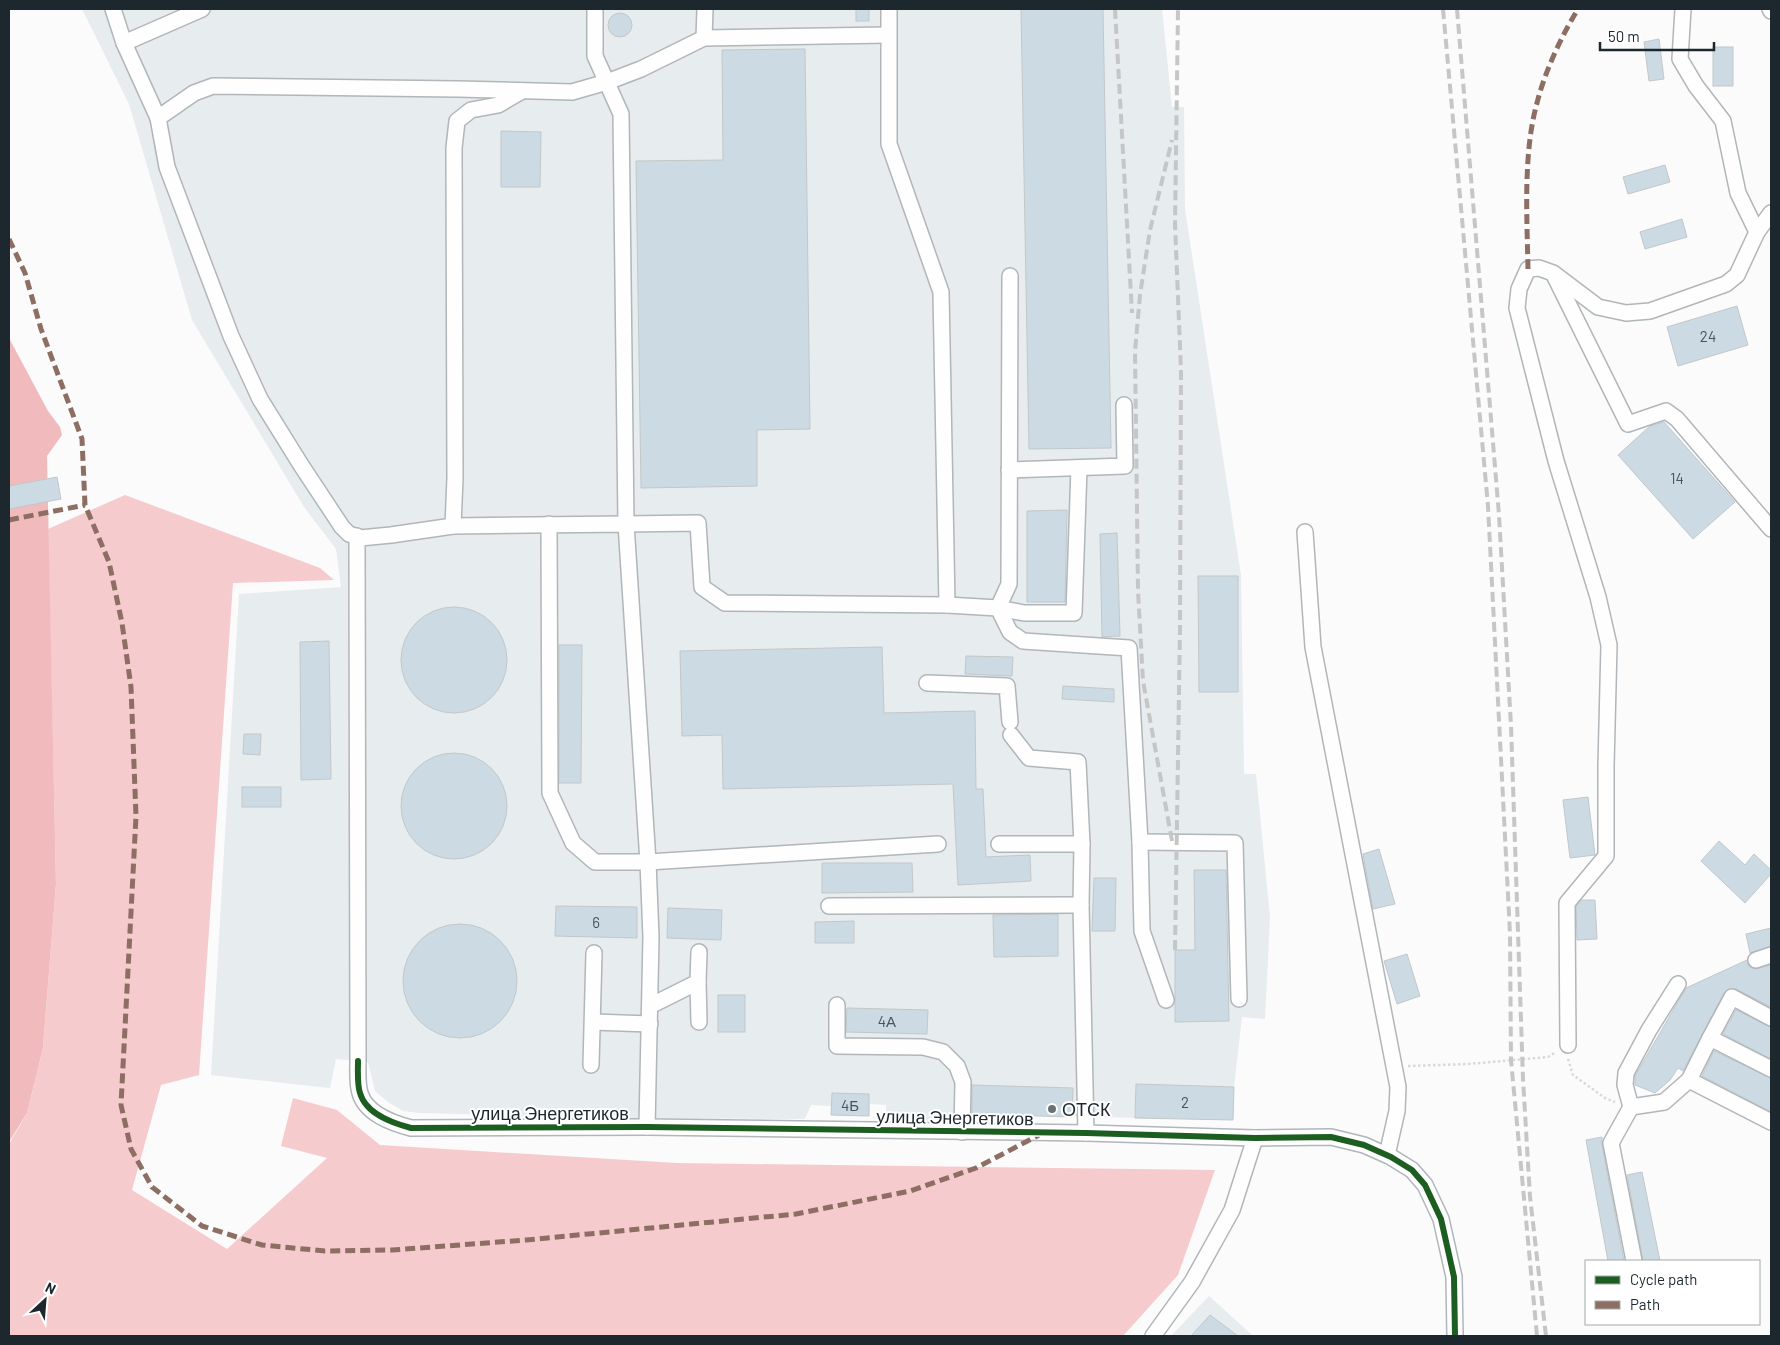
<svg xmlns="http://www.w3.org/2000/svg" width="1780" height="1345" font-family="Barlow,sans-serif">
<rect width="100%" height="100%" fill="#fbfbfb"/>
<!-- built -->
<g fill="#e7ecee">
<path d="M82,9h1080l10,98h12l1,102 56,366 3,199h12l14,143 -5,102 -23,-2 -8,70 -1,33 -277,-6 -1,8 -69,-2v-15l-16,-1 -1,12 -38,-1v-9l-20,-1 -6,14 -189,-1 -197,-5 -16,-2 -15,-9 -13,-11 -7,-29 -32,-3 -6,29 -119,-13 28,-481 102,-7 -5,-38 -32,-42 -112,-187 -63,-216z"/>
<path d="M1209,1296l44,40h-82z"/>
</g>
<!-- forest -->
<path fill="#f6cbce" d="M125,495l195,73 14,12 -101,3 -34,492 -38,10 -29,105 95,59 100,-91 -46,-12 12,-48 44,12 43,35 297,18 538,7 -37,105 -55,61h-1114v-192l18,-31 16,-65 13,-164 -8,-355z"/>
<!-- water -->
<path fill="#f1bbbe" d="M9,338l39,73 12,16 2,8 -15,21 9,428 -13,164 -16,65 -18,29z"/>
<!-- building -->
<g fill="#ccdbe3" stroke="#c2c7ca">
<rect x="856" y="9" width="13" height="12"/>
<path d="M1021,9h82l8,439 -82,1z"/>
<circle cx="620" cy="25" r="12"/>
<path d="M1659,39l5,40 -15,2 -5,-39z"/>
<rect x="1713" y="47" width="20" height="39"/>
<path d="M805,49l5,380 -53,1v56l-116,2 -5,-327 87,-1 -1,-110z"/>
<path d="M501,131l40,1 -1,55h-39z"/>
<path d="M1665,165l5,17 -42,12 -5,-17z"/>
<path d="M1682,219l5,18 -42,12 -5,-17z"/>
<path d="M1737,306l11,39 -70,21 -11,-39z"/>
<path d="M1664,422l71,80 -42,37 -75,-84 32,-29z"/>
<path d="M57,477l4,22 -52,10v-23z"/>
<path d="M1067,510l-2,92h-38v-91z"/>
<path d="M1117,533l3,103 -18,1 -2,-103z"/>
<path d="M1198,576h40v116h-39z"/>
<circle cx="454" cy="660" r="53"/>
<path d="M329,641l2,138 -30,1 -1,-138z"/>
<path d="M559,645h23l-1,138h-22z"/>
<path d="M882,647l2,66 91,-2 1,78h7l3,68 44,-2 1,26 -73,4 -5,-101 -230,5 -1,-54 -40,1 -2,-85z"/>
<path d="M966,656l47,1 -1,19 -47,-2z"/>
<path d="M1063,686l51,3v13l-52,-3z"/>
<path d="M244,734h17l-1,21 -17,-1z"/>
<circle cx="454" cy="806" r="53"/>
<rect x="242" y="787" width="39" height="20"/>
<path d="M1588,797l7,58 -25,3 -7,-58z"/>
<path d="M1719,841l26,24 9,-11 17,16v4l-26,29 -44,-42z"/>
<path d="M1379,849l16,55 -22,5 -10,-55z"/>
<path d="M822,863h90l1,29 -91,1z"/>
<path d="M1194,870h32l3,151 -54,1v-72h20z"/>
<path d="M1094,878h22l-1,53h-23z"/>
<path d="M1581,900h14l2,39 -20,1 -1,-34z"/>
<path d="M556,906l81,1v31l-82,-2z"/>
<path d="M668,908l54,2 -1,30 -54,-2z"/>
<path d="M1058,914v42l-64,1 -1,-42z"/>
<path d="M854,921v22h-39v-21z"/>
<circle cx="460" cy="981" r="57"/>
<path d="M1771,928v18l-21,7 -4,-19z"/>
<path d="M1407,954l13,42 -23,8 -13,-43z"/>
<path d="M1747,960l2,7 6,2 16,-4v42l-35,-18h-8l-4,4 -41,78 -5,-3 -8,12 -15,13 -20,-8v-9l4,-7 47,-81z"/>
<rect x="718" y="995" width="27" height="37"/>
<path d="M847,1008l81,2 -1,24 -81,-2z"/>
<path d="M1736,1010l35,17v32l-48,-25z"/>
<path d="M1714,1051l57,27v34l-69,-36z"/>
<path d="M1136,1084l98,3 -1,33 -98,-2z"/>
<path d="M972,1085l101,3 -1,29 -100,-3z"/>
<path d="M832,1093l37,1v22l-38,-1z"/>
<path d="M1602,1137v8l22,116h-16l-22,-121z"/>
<path d="M1642,1172l18,89h-17l-16,-86z"/>
<path d="M1210,1315l28,21h-47z"/>
</g>
<g fill="none" stroke-linecap="round" stroke-linejoin="round">
<!-- minor casing -->
<g stroke="#b0b6b9" stroke-width="18">
<g id="minor">
<path d="M113,9l11,34 34,75 9,49 64,169 29,63 41,66 41,62 7,7 11,4 31,-3 62,-9 173,-2 22,338 3,75 -4,190"/>
<path d="M595,9v47l26,58 5,410 72,-1 4,64 23,16 222,2 51,3 12,24 13,9 106,7 11,194 2,89 24,69"/>
<path d="M889,9v135l52,148 6,313"/>
<path d="M1683,9l-3,50 16,27 27,35 15,72 19,39"/>
<path d="M1770,9l1,2"/>
<path d="M704,38l1,-29"/>
<path d="M124,43l78,-34"/>
<path d="M158,118l36,-25 19,-7 245,3 114,3 35,-10 34,-13 63,-31 184,-3"/>
<path d="M1010,276l-1,308 -11,24 26,5h50l5,-145"/>
<path d="M1555,277l73,147 38,-13 11,8 94,110"/>
<path d="M1009,470l116,-4 -1,-61"/>
<path d="M549,524l1,269 23,50 22,19h53l290,-18"/>
<path d="M453,526l2,-48 -1,-330 3,-27 14,-11 27,-5 24,-14"/>
<path d="M1305,532l8,115 85,440 -1,24 -10,44"/>
<path d="M357,536l1,525c0,10 -1,23 2,32 6,21 32,30 51,35l236,-1 439,6 169,5 76,-1 33,8 27,12 21,13 13,15 16,34 13,58 1,59"/>
<path d="M927,683l80,3 3,36"/>
<path d="M1011,735l18,23 49,4 4,82 -1,61 5,228"/>
<path d="M1140,842l95,1 4,156"/>
<path d="M999,844h83"/>
<path d="M829,906l252,-1"/>
<path d="M1756,960l15,-5"/>
<path d="M698,982l1,40"/>
<path d="M837,1005v41l86,1 20,5 14,14 6,16 -1,50"/>
<path d="M650,1006l48,-24 1,-30"/>
<path d="M1771,1018l-39,-21 -22,41 61,31"/>
<path d="M593,1022l57,2"/>
<path d="M1710,1038l-21,42 82,42"/>
<path d="M1568,1045l-1,-142 39,-47v-90l3,-121 -11,-48 -42,-136 -39,-153 2,-19 9,-20 11,-1 14,5 45,34 28,6 24,-2 76,-27 11,-9 20,-43 14,-19"/>
<path d="M591,1065l3,-112"/>
<path d="M1631,1107l-6,-22 1,-12 23,-43 29,-46"/>
<path d="M1634,1261l-23,-118 20,-36 33,-5 25,-22"/>
<path d="M1153,1336l39,-54 40,-72 23,-72"/>
</g>
</g>
<!-- path -->
<g stroke="#d8d9d9" stroke-width="2.5" stroke-dasharray="2.5 2.5" stroke-linecap="butt">
<path d="M1568,1059l5,16 32,23 10,4"/>
<path d="M1408,1066l60,-2 80,-7 8,-5"/>
</g>
<!-- minor -->
<use href="#minor" stroke="#fefefe" stroke-width="15"/>
<!-- rail -->
<g stroke="#c5c6c6" stroke-width="4" stroke-dasharray="10 5" stroke-linecap="butt">
<path d="M1115,9l17,304"/>
<path d="M1443,9l45,497 22,428 1,126 26,276"/>
<path d="M1457,9l42,506 12,211 12,353 7,118 16,139"/>
<path d="M1172,841l-29,-160 -5,-90 -3,-240 5,-56 10,-65 22,-90"/>
<path d="M1175,950l5,-322 1,-257 -6,-147 3,-215"/>
</g>
<!-- quiet -->
<g stroke="#8d6e63" stroke-width="5" stroke-dasharray="10 5" stroke-linecap="butt">
<path d="M9,239l16,34 16,56 41,110 3,66 24,57 13,61 9,64 5,129 -15,289 10,44 21,38 50,39 60,19 63,6 67,-1 134,-10 270,-26 114,-23 66,-23 63,-33"/>
<path d="M1528,269c-1,-52 -5,-116 9,-166 8,-32 24,-66 41,-94"/>
<path d="M9,520l76,-15"/>
</g>
<!-- cycleway casing -->
<g stroke="#fff" stroke-width="9">
<path id="cycleway" d="M358,1061c0,10 -1,23 2,32 6,21 32,30 51,35l236,-1 439,6 169,5 76,-1 33,8 27,12 21,13 13,15 16,34 13,58 1,59"/>
</g>
<!-- cycleway -->
<use href="#cycleway" stroke="#1b5e20" stroke-width="6"/>
</g>
<!-- markers -->
<circle fill="#6a7276" stroke="#fff" stroke-width="2" cx="1052" cy="1109" r="5"/>
<g text-anchor="middle" dominant-baseline="central" stroke-width="4" stroke-linejoin="round" paint-order="stroke">
<!-- number labels -->
<g font-size="15" fill="#48555b">
<text x="1708" y="336">24</text>
<text x="1677" y="478">14</text>
<text x="596" y="922">6</text>
<text x="887" y="1021">4А</text>
<text x="1185" y="1102">2</text>
<text x="850" y="1105">4Б</text>
</g>
<!-- poi labels -->
<g font-size="18" fill="#1c282e" stroke="#fff" text-anchor="start">
<text x="1062" y="1109">ОТСК</text>
</g>
<!-- street labels -->
<g font-size="18" fill="#1c282e" stroke="#fff">
<text x="550" y="1113">улица Энергетиков</text>
<text transform="translate(955 1117) rotate(1)">улица Энергетиков</text>
</g>
</g>
<!-- border -->
<rect width="1780" height="1345" fill="none" stroke="#1c282e" stroke-width="20"/>
<!-- legend -->
<rect x="1585" y="1260" width="175" height="65" fill="#ffffff" stroke="#a4a9ab"/>
<rect x="1595" y="1276" width="25" height="8" fill="#1b5e20" stroke="#a4a9ab"/>
<text x="1630" y="1285" font-size="15" fill="#1c282e">Cycle path</text>
<rect x="1595" y="1301" width="25" height="8" fill="#8d6e63" stroke="#a4a9ab"/>
<text x="1630" y="1310" font-size="15" fill="#1c282e">Path</text>
<!-- north arrow -->
<g transform="translate(45 1300) rotate(26)" stroke="#ffffff" stroke-width="4" paint-order="stroke">
<path d="M0-4L9 19L0 12L-9 19Z" fill="#1c282e"/>
<text y="-8" font-size="14" font-weight="bold" text-anchor="middle" fill="#1c282e">N</text>
</g>
<!-- scale -->
<path d="M1600 42v8h114v-8" fill="none" stroke="#1c282e" stroke-width="2.5"/>
<text x="1608" y="42" font-size="15" fill="#1c282e" stroke="#ffffff" stroke-width="4" paint-order="stroke">50 m</text>
</svg>
